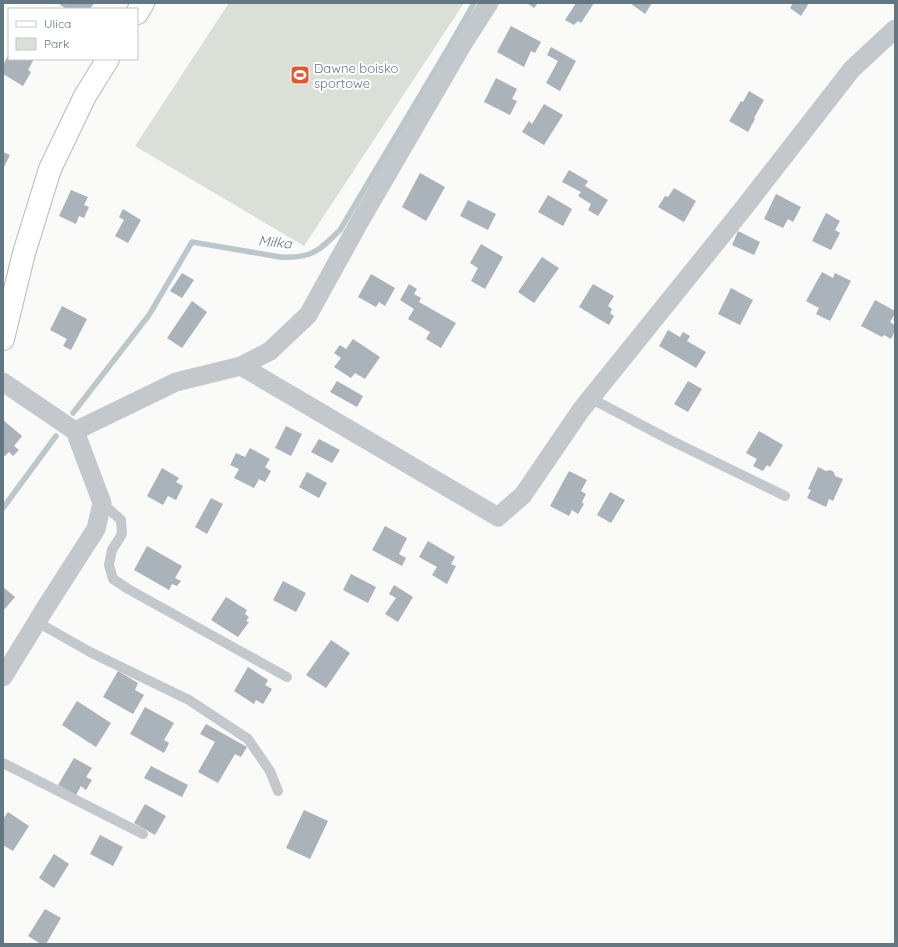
<svg xmlns="http://www.w3.org/2000/svg" width="898" height="947" font-family="Quicksand,sans-serif">
<rect width="100%" height="100%" fill="#fafaf8"/>
<!-- green -->
<path fill="#dadfd7" d="M229,3h235l-160,243 -169,-100z"/>
<g fill="none" stroke-linecap="round" stroke-linejoin="round">
<!-- stream -->
<g stroke="#bbc7cb" stroke-width="5.5">
<path d="M73,413l76,-98 43,-73 88,15c31,2 39,-6 60,-27l109,-183 25,-44"/>
<path d="M3,508l53,-72"/>
</g>
</g>
<!-- building -->
<g fill="#aab3b9">
<path d="M61,3h33l-4,6h-23l-7,-4z"/>
<path d="M527,3h11l-4,5z"/>
<path d="M576,3h18l-13,20 -3,-2 -4,4 -9,-5z"/>
<path d="M630,3h22l-7,11z"/>
<path d="M793,3h16l-8,13 -11,-8z"/>
<path d="M511,26l30,16 -6,11 -4,-2 -7,16 -27,-15z"/>
<path d="M551,47l25,14 -16,30 -14,-8 12,-22 -11,-6z"/>
<path d="M9,54v5h25l-6,11 3,2 -8,14 -20,-12v-9z"/>
<path d="M496,78l21,11 -5,10 5,2 -7,14 -26,-13z"/>
<path d="M749,91l15,9 -10,18 1,1 -7,13 -19,-11 12,-20 2,1z"/>
<path d="M544,104l19,11 -19,30 -22,-13 7,-11 3,3z"/>
<path d="M3,152l7,3 -7,14z"/>
<path d="M569,170l19,11 -3,5 23,14 -10,16 -10,-6 3,-6 -13,-8 3,-4 -19,-10z"/>
<path d="M420,173l25,14 -19,34 -24,-14z"/>
<path d="M674,188l22,13 -12,21 -26,-15 7,-11 3,1z"/>
<path d="M71,190l17,7 -4,8 5,2 -5,11 -5,-2 -3,8 -17,-8z"/>
<path d="M776,194l25,13 -8,15 -5,-3 -5,9 -19,-9z"/>
<path d="M548,195l24,14 -9,17 -25,-14z"/>
<path d="M468,200l28,14 -8,16 -28,-14z"/>
<path d="M123,209l18,11 -13,23 -13,-7 9,-16 -5,-3z"/>
<path d="M826,213l14,8 -5,9 5,3 -9,17 -19,-9z"/>
<path d="M738,231l22,11 -6,13 -22,-10z"/>
<path d="M481,244l22,13 -18,32 -14,-8 7,-13 -8,-5z"/>
<path d="M542,257l17,11 -25,35 -16,-11z"/>
<path d="M822,272l11,6 2,-5 16,8 -21,40 -14,-7 3,-6 -13,-7z"/>
<path d="M182,273l12,7 -12,18 -12,-7z"/>
<path d="M371,274l24,14 -10,18 -6,-4 -3,5 -18,-10z"/>
<path d="M409,284l8,5 -3,5 7,4 -2,4 37,21 -15,25 -15,-9 4,-7 -22,-13 6,-10 -14,-9z"/>
<path d="M593,284l21,12 -6,10 4,3 -2,4 4,3 -5,9 -30,-18z"/>
<path d="M731,288l22,12 -13,25 -22,-11z"/>
<path d="M875,300l20,11v3l-5,8 5,3v6l-4,8 -7,-4 -2,2 -21,-11z"/>
<path d="M192,301l15,11 -25,36 -15,-10z"/>
<path d="M62,306l25,13 -16,31 -8,-4 4,-7 -17,-9z"/>
<path d="M668,330l12,7 3,-5 7,4 -3,5 19,11 -10,16 -37,-22z"/>
<path d="M353,339l27,18 -15,22 -10,-6 -4,5 -17,-11 7,-9 -7,-5 6,-8 6,4z"/>
<path d="M337,381l26,15 -6,11 -27,-15z"/>
<path d="M688,381l14,8 -14,23 -14,-8z"/>
<path d="M3,420l19,16 -8,10 5,4 -6,6 -4,-4 -4,4 -2,-1z"/>
<path d="M286,426l16,8 -11,22 -16,-8z"/>
<path d="M759,431l24,14 -13,22 -3,-2 -4,6 -10,-5 4,-7 -11,-6z"/>
<path d="M319,439l21,11 -8,13 -21,-11z"/>
<path d="M250,448l20,11 -5,8 6,4 -6,11 -6,-3 -5,9 -20,-10 5,-9 -9,-4 6,-12 9,4z"/>
<path d="M818,467l8,4 4,-1 4,2 1,4 8,3 -10,22 -4,-2 -3,8 -19,-9 4,-8 -3,-1z"/>
<path d="M162,468l17,10 -3,4 7,4 -7,14 -8,-4 -5,9 -16,-9z"/>
<path d="M569,471l18,9 -6,11 5,3 -4,8 2,2 -6,10 -6,-4 -3,6 -19,-10z"/>
<path d="M307,472l20,11 -8,15 -20,-11z"/>
<path d="M610,492l15,8 -14,23 -14,-8z"/>
<path d="M211,498l12,6 -16,30 -12,-7z"/>
<path d="M385,526l22,12 -8,16 7,4 -4,8 -30,-16z"/>
<path d="M428,541l27,16 -4,7 5,2 -9,18 -15,-9 5,-8 -18,-10z"/>
<path d="M147,546l35,20 -7,12 6,3 -4,5 -5,-2 -3,6 -35,-20z"/>
<path d="M351,574l25,13 -8,16 -25,-13z"/>
<path d="M283,581l23,12 -10,19 -23,-12z"/>
<path d="M394,585l19,12 -15,25 -13,-8 11,-16 -7,-4z"/>
<path d="M3,587l12,10 -12,14z"/>
<path d="M226,597l21,13 -2,4 4,3 -3,4 3,1 -11,15 -27,-17z"/>
<path d="M331,640l19,13 -24,35 -20,-13z"/>
<path d="M248,667l20,13 -3,5 7,4 -9,15 -7,-4 -2,4 -20,-13z"/>
<path d="M118,671l20,12 -3,7 9,5 -11,19 -30,-17z"/>
<path d="M77,701l34,22 -15,24 -34,-22z"/>
<path d="M145,707l29,16 -10,17 5,3 -5,10 -34,-19z"/>
<path d="M206,724l41,23 -6,10 -6,-3 -17,29 -20,-11 17,-30 -15,-8z"/>
<path d="M74,758l18,10 -6,9 6,3 -6,10 -5,-4 -5,9 -18,-10z"/>
<path d="M151,766l37,19 -6,12 -38,-19z"/>
<path d="M145,804l21,12 -11,19 -21,-12z"/>
<path d="M304,810l24,11 -18,38 -24,-11z"/>
<path d="M8,812l21,14 -16,25 -10,-6v-26z"/>
<path d="M100,835l23,12 -10,19 -23,-12z"/>
<path d="M54,854l15,10 -15,24 -15,-10z"/>
<path d="M45,909l16,9 -15,26h-5l-13,-8z"/>
</g>
<g fill="none" stroke-linecap="round" stroke-linejoin="round">
<!-- secondary casing -->
<g stroke="#b3babf" stroke-width="24">
<g id="secondary">
<path d="M137,13l6,-10"/>
<path d="M3,339l21,-86 26,-84 35,-73 23,-37"/>
</g>
</g>
<!-- lane -->
<g stroke="#c3c8cc" stroke-width="10">
<path d="M590,398l80,42 115,56"/>
<path d="M102,503l19,17 1,14 -10,16 -3,15 4,14 15,10 159,88"/>
<path d="M37,622l53,30 99,48 59,39 22,32 8,20"/>
<path d="M3,763l140,71"/>
</g>
<!-- street -->
<g stroke="#c3c8cc" stroke-width="19">
<path d="M241,366l29,-15 38,-36 52,-94 101,-174 28,-44"/>
<path d="M3,382l72,49 27,72 -6,26 -50,78 -43,70"/>
<path d="M75,431l101,-49 65,-16 257,151 25,-22 58,-85 162,-201 109,-140 43,-40"/>
</g>
<!-- secondary -->
<use href="#secondary" stroke="#fff" stroke-width="22"/>
</g>
<!-- icons -->
<defs>
<g id="stadium-square" transform="scale(1)"><rect x="-9" y="-9" width="18" height="18" rx="4" fill="#e4572e" stroke="#fff"/><path d="M0-5a6.5 5 0 1 0 0 10a6.5 5 0 1 0 0-10ZM-3.5-1.8h7v3.6h-7Z" fill="#fff"/></g>
</defs>
<g fill-rule="evenodd">
<use href="#stadium-square" x="300" y="75"/>
</g>
<g text-anchor="middle" dominant-baseline="central" stroke-width="4" stroke-linejoin="round" paint-order="stroke">
<!-- poi labels -->
<g font-size="13" fill="#657683" stroke="#fff" text-anchor="start">
<text x="314" y="68">Dawne boisko<tspan x="314" dy="15">sportowe</tspan></text>
</g>
<!-- water labels -->
<g font-size="14" font-style="italic" fill="#60757c" stroke="#fff">
<text transform="translate(275 242) rotate(6)">Miłka</text>
</g>
</g>
<!-- border -->
<rect width="898" height="947" fill="none" stroke="#657683" stroke-width="8"/>
<!-- legend -->
<rect x="8" y="8" width="130" height="52" fill="#ffffff" stroke="#c1c8cd"/>
<rect x="16" y="21" width="20" height="6" fill="#ffffff" stroke="#c1c8cd"/>
<text x="44" y="28" font-size="12" fill="#657683">Ulica</text>
<rect x="16" y="38" width="20" height="12" fill="#dadfd7" stroke="#c1c8cd"/>
<text x="44" y="48" font-size="12" fill="#657683">Park</text>
</svg>
